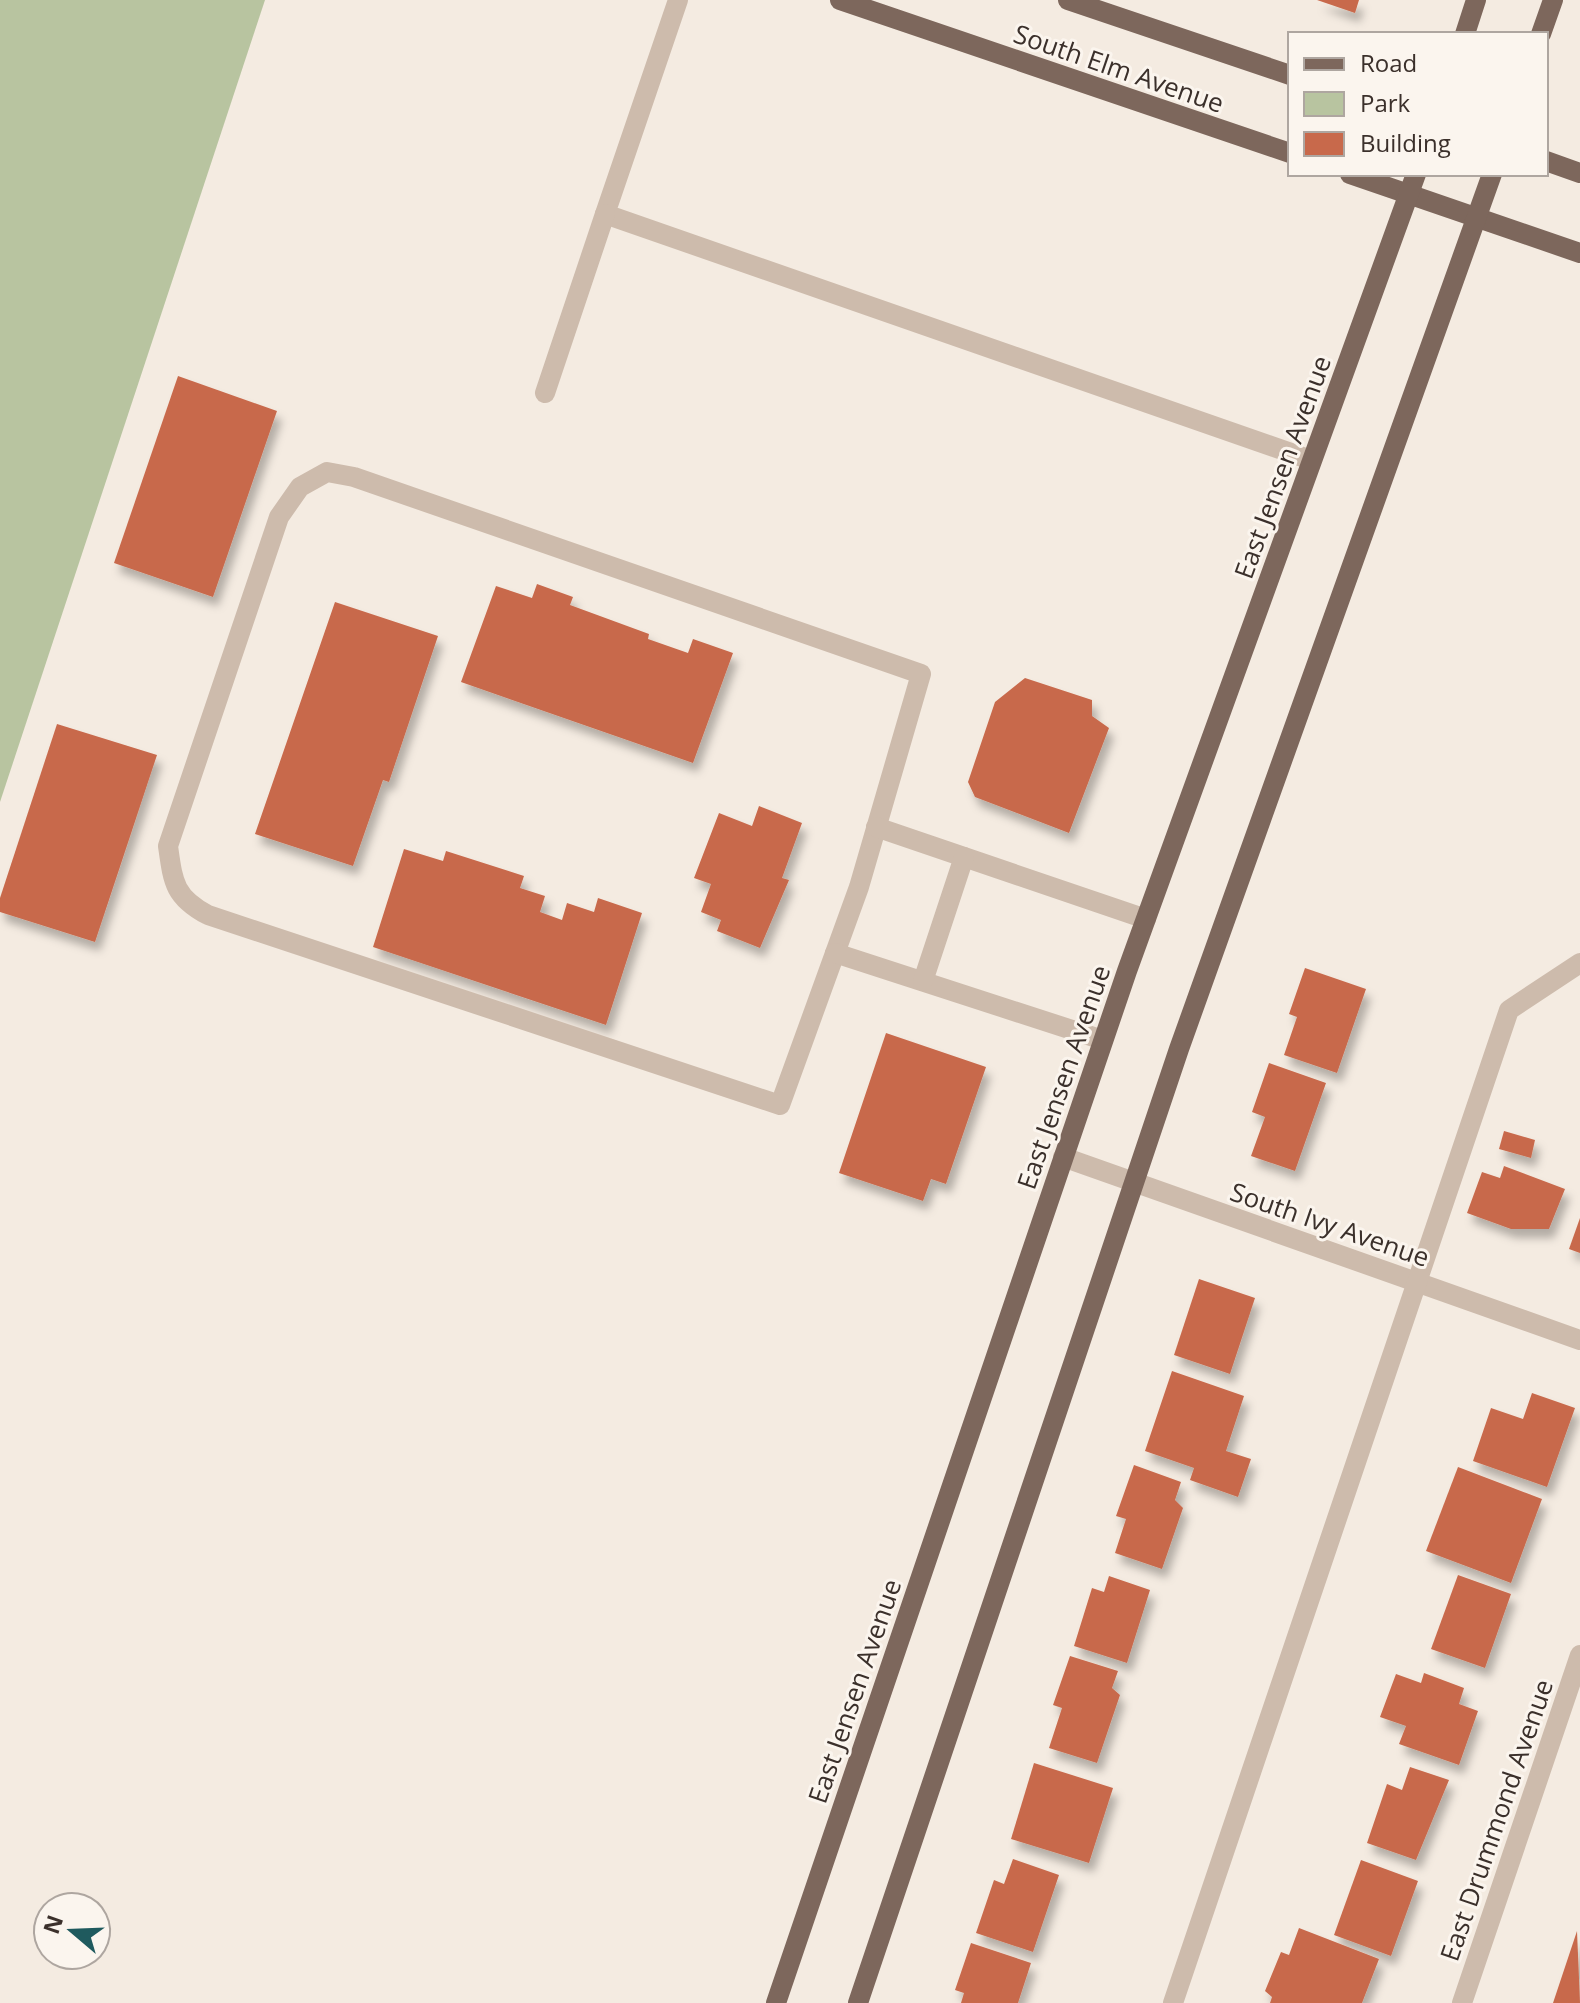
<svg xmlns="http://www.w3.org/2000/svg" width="1580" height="2003" font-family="'Open Sans',sans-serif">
<defs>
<filter id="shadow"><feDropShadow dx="5" dy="9" stdDeviation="4" flood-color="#0004"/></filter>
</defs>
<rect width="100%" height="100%" fill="#f4ebe1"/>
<!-- green -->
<path fill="#b8c4a0" d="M0,0h265l-265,802z"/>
<!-- building -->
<g fill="#c8694b" filter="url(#shadow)">
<path d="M1317,0h42l-4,13z"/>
<path d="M178,376l99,35 -64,186 -99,-34z"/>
<path d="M537,584l36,13 -3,8 79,29 -1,5 40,14 5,-14 40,14 -40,110 -232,-81 35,-96 36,12z"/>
<path d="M335,602l103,34 -49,146 -6,-2 -30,86 -98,-32z"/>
<path d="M1025,678l67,22v16l17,12 -40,105 -94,-36 -7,-15 27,-80z"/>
<path d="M57,724l100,31 -62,187 -95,-30v-14z"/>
<path d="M759,806l43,17 -20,55 7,2 -29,68 -43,-17 4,-11 -20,-8 10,-28 -17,-6 25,-65 33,13z"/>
<path d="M404,849l39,12 3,-10 78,25 -4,12 25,8 -5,16 22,8 5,-17 27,9 4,-14 44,15 -36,112 -233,-78z"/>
<path d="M1305,968l61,21 -29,84 -53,-18 13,-38 -8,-3z"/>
<path d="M886,1033l100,34 -40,117 -15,-5 -8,22 -84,-28z"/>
<path d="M1269,1063l57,20 -31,88 -44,-15 14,-39 -13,-5z"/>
<path d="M1504,1131l31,9 -4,18 -32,-9z"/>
<path d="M1504,1166l61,23 -16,40h-38l-44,-16 15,-41 18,6z"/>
<path d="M1580,1218v35l-11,-4z"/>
<path d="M1199,1279l56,19 -25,76 -56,-19z"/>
<path d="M1172,1371l72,25 -18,55 25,8 -13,38 -48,-17 4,-12 -49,-17z"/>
<path d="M1532,1393l43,15 -28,79 -74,-26 18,-53 32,11z"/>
<path d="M1134,1465l47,17 -6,18 8,8 -21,61 -47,-16 11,-34 -10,-3z"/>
<path d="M1458,1467l84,32 -31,84 -85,-32z"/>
<path d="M1458,1575l53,19 -26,74 -54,-19z"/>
<path d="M1109,1576l41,14 -23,73 -53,-17 18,-58 12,4z"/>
<path d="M1070,1656l48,15 -6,17 8,7 -23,68 -48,-15 13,-40 -9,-3z"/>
<path d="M1424,1673l40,15 -5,16 19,7 -19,54 -60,-21 7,-18 -26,-9 16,-43 25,9z"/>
<path d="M1034,1763l79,25 -24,75 -78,-24z"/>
<path d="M1410,1767l39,13 -33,80 -49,-17 20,-59 15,6z"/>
<path d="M1013,1859l46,16 -26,77 -57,-19 18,-53 10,4z"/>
<path d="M1361,1860l57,21 -27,75 -57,-21z"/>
<path d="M1299,1928l80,31 -17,44h-92l2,-6 -7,-6 16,-39 8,3z"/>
<path d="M1577,1931l3,72h-27z"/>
<path d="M971,1943l60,20 -13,40h-57l3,-10 -9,-3z"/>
</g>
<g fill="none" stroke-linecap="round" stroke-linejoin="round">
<!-- minor -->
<g stroke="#cdbbac" stroke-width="20">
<path d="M678,0l-73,214 706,246"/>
<path d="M545,393l60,-179"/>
<path d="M327,472l27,5 567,197 -62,213 -79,218 -572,-190c-34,-18 -35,-33 -40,-69l111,-329 21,-30z"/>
<path d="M876,827l270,92"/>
<path d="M835,953l268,87"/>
<path d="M923,981l41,-124"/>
<path d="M1063,1157l517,183"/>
<path d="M1173,2003l336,-993 71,-47"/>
<path d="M1462,2003l118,-348"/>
</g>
<!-- major -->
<g stroke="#7d675c" stroke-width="20">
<path d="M840,0l450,153"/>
<path d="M1068,0l222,75"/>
<path d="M1465,34l11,-34"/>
<path d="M1541,34l12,-34"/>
<path d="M1546,161l34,12"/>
<path d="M1350,174l230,79"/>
<path d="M776,2003l351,-1032 289,-797"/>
<path d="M858,2003l321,-954 313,-875"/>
</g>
</g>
<g text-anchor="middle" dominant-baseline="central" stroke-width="6" stroke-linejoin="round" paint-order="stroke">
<!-- street labels -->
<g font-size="26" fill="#3b302b" stroke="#fbf5ee">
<text transform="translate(1119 68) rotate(19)">South Elm Avenue</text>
<text transform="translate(1282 467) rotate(-70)">East Jensen Avenue</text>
<text transform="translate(1063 1077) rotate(-71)">East Jensen Avenue</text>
<text transform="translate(1330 1224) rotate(19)">South Ivy Avenue</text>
<text transform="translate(854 1691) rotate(-71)">East Jensen Avenue</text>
<text transform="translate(1496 1820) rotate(-71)">East Drummond Avenue</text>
</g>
</g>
<!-- legend -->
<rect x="1288" y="32" width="260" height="144" fill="#fbf5ee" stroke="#aea6a0" stroke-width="2"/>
<rect x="1304" y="58" width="40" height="12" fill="#7d675c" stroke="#aea6a0" stroke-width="2"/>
<text x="1360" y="72" font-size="24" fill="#3b302b">Road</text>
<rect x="1304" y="92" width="40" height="24" fill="#b8c4a0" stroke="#aea6a0" stroke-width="2"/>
<text x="1360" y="112" font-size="24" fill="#3b302b">Park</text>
<rect x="1304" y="132" width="40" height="24" fill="#c8694b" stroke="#aea6a0" stroke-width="2"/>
<text x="1360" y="152" font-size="24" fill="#3b302b">Building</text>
<!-- north arrow -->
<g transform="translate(72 1931) rotate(289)"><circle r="38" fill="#fbf5ee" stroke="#aea6a0" stroke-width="2"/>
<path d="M0-6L14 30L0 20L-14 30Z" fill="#1f5a5e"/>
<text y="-12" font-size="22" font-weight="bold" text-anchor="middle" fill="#3b302b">N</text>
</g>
</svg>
